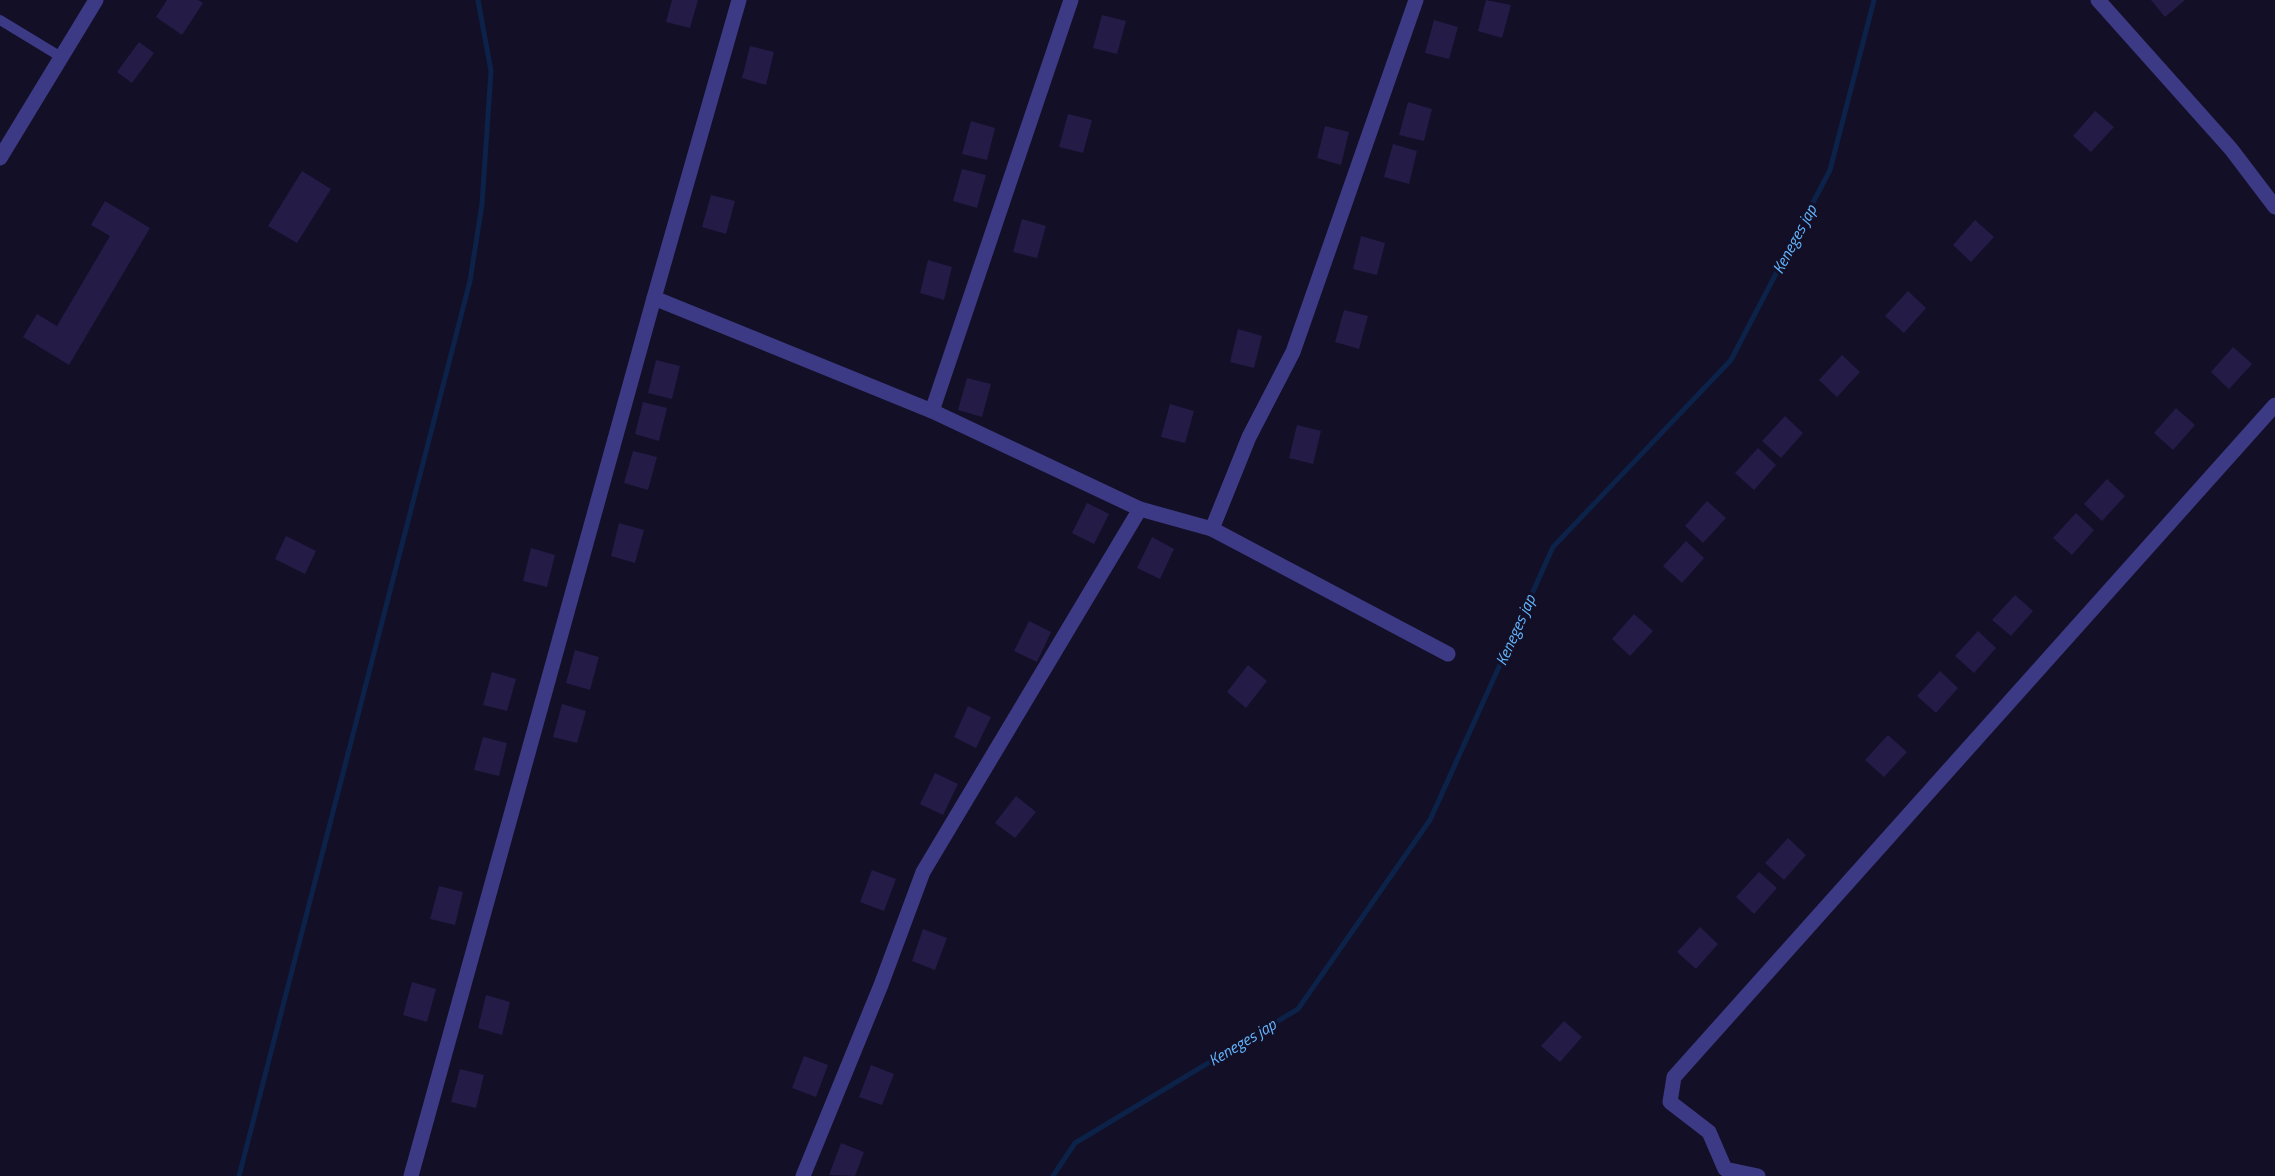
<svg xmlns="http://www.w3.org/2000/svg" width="2275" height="1176" font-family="'Titillium Web',sans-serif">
<rect width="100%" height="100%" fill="#130f26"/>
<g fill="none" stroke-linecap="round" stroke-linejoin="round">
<!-- stream -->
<g stroke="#0c2248" stroke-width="5">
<path d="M239,1176l231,-895 12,-77 9,-133 -13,-71"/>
<path d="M1053,1176l22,-33 223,-134 132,-189 123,-273 178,-187 99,-190 44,-170"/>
</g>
</g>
<!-- building -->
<g fill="#241b47">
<path d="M167,0h31l5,3 -21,32 -26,-18z"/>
<path d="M672,0h26l-8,28 -24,-6z"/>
<path d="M1486,0l25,5 -9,33 -24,-7z"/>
<path d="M2151,0h34l-20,17z"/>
<path d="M1102,15l24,6 -9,33 -24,-6z"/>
<path d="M1434,20l24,7 -9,32 -24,-6z"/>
<path d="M139,42l15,11 -22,30 -15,-11z"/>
<path d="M750,46l24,6 -8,33 -24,-7z"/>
<path d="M1408,102l24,7 -8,32 -25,-6z"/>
<path d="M2095,111l19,16 -23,25 -18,-16z"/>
<path d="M1068,114l24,6 -9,33 -24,-6z"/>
<path d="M971,121l24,7 -8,32 -25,-6z"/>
<path d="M1325,126l24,6 -8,33 -24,-7z"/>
<path d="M1393,144l24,7 -8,33 -25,-7z"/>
<path d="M962,169l24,6 -9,33 -24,-7z"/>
<path d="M302,171l29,18 -34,54 -29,-17z"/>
<path d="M711,195l24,6 -9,33 -24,-7z"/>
<path d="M105,201l45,27 -81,137 -46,-28 14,-23 20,12 53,-90 -19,-11z"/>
<path d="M1022,219l24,7 -9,32 -24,-6z"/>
<path d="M1975,220l19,17 -23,25 -18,-17z"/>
<path d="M1361,236l24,7 -8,32 -24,-6z"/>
<path d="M928,260l24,7 -8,33 -24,-7z"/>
<path d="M1908,291l18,17 -22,25 -19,-17z"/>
<path d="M1344,310l24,6 -9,33 -24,-7z"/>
<path d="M1238,329l24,7 -8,32 -24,-6z"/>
<path d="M2233,347l19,17 -23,25 -18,-17z"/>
<path d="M1842,355l18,17 -23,25 -18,-17z"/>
<path d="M656,360l24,6 -8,33 -24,-6z"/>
<path d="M967,378l24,6 -9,33 -24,-7z"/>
<path d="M643,402l24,6 -8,33 -24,-7z"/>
<path d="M1170,404l24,7 -9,32 -24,-6z"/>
<path d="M2176,408l19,17 -22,25 -19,-17z"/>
<path d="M1785,416l18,17 -22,25 -19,-17z"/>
<path d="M1297,425l24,6 -8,33 -24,-6z"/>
<path d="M1758,448l18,17 -22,25 -19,-17z"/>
<path d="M633,451l24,6 -9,33 -24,-7z"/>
<path d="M2107,479l18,17 -23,25 -18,-17z"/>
<path d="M1707,501l19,17 -23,25 -18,-17z"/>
<path d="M1087,503l22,11 -15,30 -22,-11z"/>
<path d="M2076,513l18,17 -22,25 -19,-17z"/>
<path d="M619,523l25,7 -9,33 -24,-7z"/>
<path d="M286,536l30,15 -11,23 -30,-15z"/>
<path d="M1152,537l22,12 -14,30 -23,-11z"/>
<path d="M1686,541l18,17 -22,25 -19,-17z"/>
<path d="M531,548l24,7 -8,32 -24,-6z"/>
<path d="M2015,595l18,16 -22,25 -19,-16z"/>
<path d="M1634,614l19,17 -23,25 -18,-17z"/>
<path d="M1029,621l22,11 -14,30 -23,-11z"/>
<path d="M1978,631l18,17 -22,25 -19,-17z"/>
<path d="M575,650l24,7 -9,33 -24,-7z"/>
<path d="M1248,665l19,16 -21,27 -19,-16z"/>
<path d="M1940,671l18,17 -22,25 -19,-17z"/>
<path d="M492,672l24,7 -9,32 -24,-6z"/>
<path d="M562,704l24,7 -9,32 -24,-6z"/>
<path d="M968,706l23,11 -15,31 -22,-11z"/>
<path d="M1888,735l19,17 -23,25 -19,-17z"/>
<path d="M483,737l24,6 -8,33 -25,-6z"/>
<path d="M935,773l23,11 -15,31 -23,-11z"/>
<path d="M1016,796l20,16 -21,26 -20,-15z"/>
<path d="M1788,838l18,17 -22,25 -19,-17z"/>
<path d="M872,870l24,9 -12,32 -24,-9z"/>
<path d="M1759,872l18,16 -23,26 -18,-17z"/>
<path d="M439,886l24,6 -8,33 -25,-6z"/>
<path d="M1700,927l18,17 -22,25 -19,-17z"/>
<path d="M923,929l24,9 -12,32 -23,-9z"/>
<path d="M412,982l24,7 -9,33 -24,-7z"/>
<path d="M486,995l24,7 -8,33 -24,-7z"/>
<path d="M1564,1021l18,16 -22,25 -19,-16z"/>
<path d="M804,1056l24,9 -12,32 -24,-9z"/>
<path d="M871,1065l23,9 -12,31 -23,-8z"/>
<path d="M460,1069l24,6 -8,33 -25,-6z"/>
<path d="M841,1143l23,9 -9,24 -26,-1z"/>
</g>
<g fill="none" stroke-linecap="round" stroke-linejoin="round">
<!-- service -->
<path stroke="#3d3a85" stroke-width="10" d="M0,20l61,37"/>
<!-- minor -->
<g stroke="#3d3a85" stroke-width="15">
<path d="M1416,0l-123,352 -44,85 -37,92 236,125"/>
<path d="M2098,0l133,149 44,58"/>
<path d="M654,298l278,113 208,98 72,20"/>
<path d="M932,411l139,-411"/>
<path d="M411,1176l243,-878 85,-298"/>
<path d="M803,1176l78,-191 42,-113 217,-363"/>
<path d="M1758,1176l-33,-7 -16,-37 -39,-30 4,-25 601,-672"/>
</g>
<!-- tertiary -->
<path stroke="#3d3a85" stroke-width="15" d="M0,158l96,-158"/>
</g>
<g text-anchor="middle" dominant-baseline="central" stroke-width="6" stroke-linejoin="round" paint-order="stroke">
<!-- water labels -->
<g font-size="16" font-style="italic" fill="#62b6ff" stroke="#130f26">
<text transform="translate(1794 239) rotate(-62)">Keneges jap</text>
<text transform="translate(1515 630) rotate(-66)">Keneges jap</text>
<text transform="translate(1242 1042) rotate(-31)">Keneges jap</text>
</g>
</g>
</svg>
